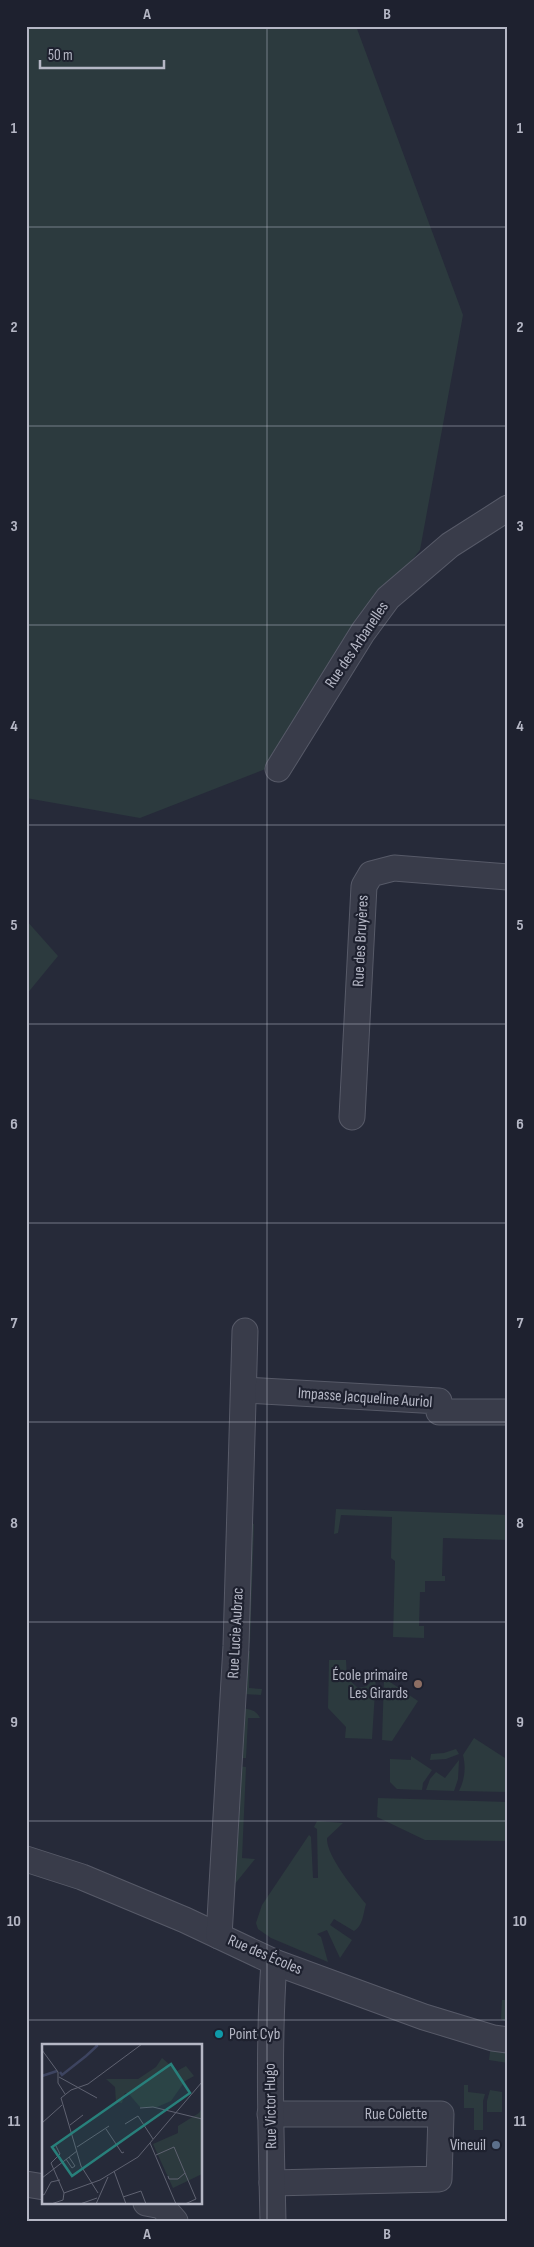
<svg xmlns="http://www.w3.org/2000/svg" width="534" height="2247" font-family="'Sofia Sans Condensed',sans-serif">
<rect width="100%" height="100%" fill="#262a39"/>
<!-- green -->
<g fill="#2c3a3e">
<path d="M26,26h330l107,289 -43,235 -88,110 -64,108 -128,50 -114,-20z"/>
<path d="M26,920l32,36 -32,39z"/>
<path d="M336,1509l172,6v25l-65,-2 -1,38h3v5h-20v11h-5l-1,34h5v12l-31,-1 2,-76 -4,-3 1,-41 -51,-2 -3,18 -4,1z"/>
<path d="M248,1523l6,1 -4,119h-9z"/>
<path d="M241,1650l9,1 -1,37 13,1 -1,6 -17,-1z"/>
<path d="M329,1660h17l1,18 11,10 9,-2 9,-10 -4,63 -27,-1 1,-11 -18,-19z"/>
<path d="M384,1678l34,23 -26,40 -10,-1z"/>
<path d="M239,1708c9,1 17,1 21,10h-12l-2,40h-9z"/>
<path d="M474,1738l34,22v32l-49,-1c6,-12 7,-24 4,-36z"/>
<path d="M456,1749l3,5 -13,5 -16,1 1,-6 13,-1z"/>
<path d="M411,1756l21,14 -9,13 -1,7 -25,-1 -7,-7v-23l21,1z"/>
<path d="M459,1760l-1,19 -4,12 -28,-1 4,-11 6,-7 9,6z"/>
<path d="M237,1766l9,1 -4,91 13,1 -21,26z"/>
<path d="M378,1798l130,4v39l-83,-1 -48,-23z"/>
<path d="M317,1821l26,2 -16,15c-1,18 28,52 39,66 -3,10 -3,22 -12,27l-20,-12 -4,6 22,15 -12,18 -13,-28 -10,4 4,3 7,25 -57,-24 -13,-9 -2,-6 6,-18 47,-70 2,2 2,41h5l-1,-49 -3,-2z"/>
<path d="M502,2000h6v23l-7,-4z"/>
<path d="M491,2044l17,4v15l-19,-3z"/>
<path d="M464,2085h4v7l17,2 -2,7v29h-9v-22h-10z"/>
<path d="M490,2090l12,2v20h-15v-11z"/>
</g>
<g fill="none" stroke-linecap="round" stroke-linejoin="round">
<!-- minor casing -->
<g stroke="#575a68" stroke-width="27">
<g id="minor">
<path d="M278,769l85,-137 25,-34 62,-53 58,-37"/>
<path d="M352,1117l12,-231 7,-12 23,-6 114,9"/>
<path d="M244,1390l195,11v11h69"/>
<path d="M26,1859l56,18 103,43 89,42 150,55 69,21 15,2"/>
<path d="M219,1936l17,-290 9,-315"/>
<path d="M270,2114h171l-2,65 -167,4"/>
<path d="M26,2184l18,3"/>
<path d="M146,2203l16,3 13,15"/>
<path d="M273,2221c-2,-87 -5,-173 1,-259"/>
</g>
</g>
<!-- minor -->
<use href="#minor" stroke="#393c4a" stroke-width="25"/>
</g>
<!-- grid -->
<path fill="none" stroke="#b5b7c5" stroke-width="1" stroke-opacity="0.55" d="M267,26v2195M26,227h482M26,426h482M26,625h482M26,825h482M26,1024h482M26,1223h482M26,1422h482M26,1622h482M26,1821h482M26,2020h482"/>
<!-- markers -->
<circle fill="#8d6e63" stroke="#1e212f" stroke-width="2" cx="418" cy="1684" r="5"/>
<circle fill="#0f9aa8" stroke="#1e212f" stroke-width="2" cx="219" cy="2034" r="5"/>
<circle fill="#5c6f8a" stroke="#1e212f" stroke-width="2" cx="496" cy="2145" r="5"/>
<g text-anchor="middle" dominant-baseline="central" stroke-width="4.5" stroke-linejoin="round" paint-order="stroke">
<!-- street labels -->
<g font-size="16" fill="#b5b7c5" stroke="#1e212f">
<text transform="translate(357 645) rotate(-56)">Rue des Arbanelles</text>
<text transform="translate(361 941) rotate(-87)">Rue des Bruyères</text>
<text transform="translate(365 1398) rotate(4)">Impasse Jacqueline Auriol</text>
<text transform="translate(236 1633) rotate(-87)">Rue Lucie Aubrac</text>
<text transform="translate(265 1955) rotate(23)">Rue des Écoles</text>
<text transform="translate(271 2106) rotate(-91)">Rue Victor Hugo</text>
<text x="396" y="2114">Rue Colette</text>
</g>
<!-- poi labels -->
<g font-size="16" fill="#b5b7c5" stroke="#1e212f" text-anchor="end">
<text x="408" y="1675">École primaire<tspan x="408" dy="18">Les Girards</tspan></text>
<text x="229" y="2034" text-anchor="start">Point Cyb</text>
<text x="486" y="2145">Vineuil</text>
</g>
</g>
<!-- overview -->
<g transform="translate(42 2044)">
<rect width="160" height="160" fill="#262a39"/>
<path d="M120,14l15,13 9,-5 8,10 -9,5 -14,20 -14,6h-17l-12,-14h-3l-3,10 -6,-1 -1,-15 -9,-8h32l18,-12zM160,64v66l-29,14 -20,-44 25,-11v-7l21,-13z" fill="#2c3a3e"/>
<path fill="none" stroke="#3d4460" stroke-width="2.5" d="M18,28l2,3 24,-19 11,-10 -1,-2M0,32l15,-5"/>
<path fill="none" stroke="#5f6271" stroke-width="1" d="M0,6l16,22v11l7,11M17,33l38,21M98,64l13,-1 49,12M0,79l20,-18M83,80l13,-8 15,23M28,81l13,-10M64,85l16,24 2,-1M108,99l26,61M13,100l5,10 -9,9 13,30M35,103l32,-21M114,111l18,-8 22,52 -11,5M24,115l6,9 3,-2 -6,-9M72,127l12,33M126,132l1,3h9l7,-6M0,134l35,-27M22,149l36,-13 38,-23 64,-75M56,149l-17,-27 -20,-68 10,-8 17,-6 54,-40M0,150l2,1 7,-13 9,-2M81,153l18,-6 5,13M9,160l12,-4 1,-7M38,160l17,-6M54,160l12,-27"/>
<path fill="#28807b" fill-opacity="0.15" stroke="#28807b" stroke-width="2.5" d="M129,20l19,29 -118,83 -20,-29z"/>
<rect width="160" height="160" fill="none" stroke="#b5b7c5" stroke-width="2.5"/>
</g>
<!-- border -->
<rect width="534" height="2247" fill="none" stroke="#1e212f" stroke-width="55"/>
<!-- scale -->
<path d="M40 60v8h124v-8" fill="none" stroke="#b5b7c5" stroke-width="2.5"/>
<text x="48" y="60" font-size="15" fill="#b5b7c5" stroke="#1e212f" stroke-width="4" paint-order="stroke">50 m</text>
<rect x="28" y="28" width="478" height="2192" fill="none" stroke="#b5b7c5" stroke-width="2"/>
<g font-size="16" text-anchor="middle" font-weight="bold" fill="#b5b7c5">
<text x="147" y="19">A</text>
<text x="387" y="19">B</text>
<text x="14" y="133">1</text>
<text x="520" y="133">1</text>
<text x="14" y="332">2</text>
<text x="520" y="332">2</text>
<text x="14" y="531">3</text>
<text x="520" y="531">3</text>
<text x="14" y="731">4</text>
<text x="520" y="731">4</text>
<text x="14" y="930">5</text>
<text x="520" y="930">5</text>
<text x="14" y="1129">6</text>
<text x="520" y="1129">6</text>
<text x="14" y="1328">7</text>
<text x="520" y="1328">7</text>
<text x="14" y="1528">8</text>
<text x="520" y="1528">8</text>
<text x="14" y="1727">9</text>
<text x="520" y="1727">9</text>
<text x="14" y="1926">10</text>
<text x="520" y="1926">10</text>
<text x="14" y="2126">11</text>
<text x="520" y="2126">11</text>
<text x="147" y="2239">A</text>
<text x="387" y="2239">B</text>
</g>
</svg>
